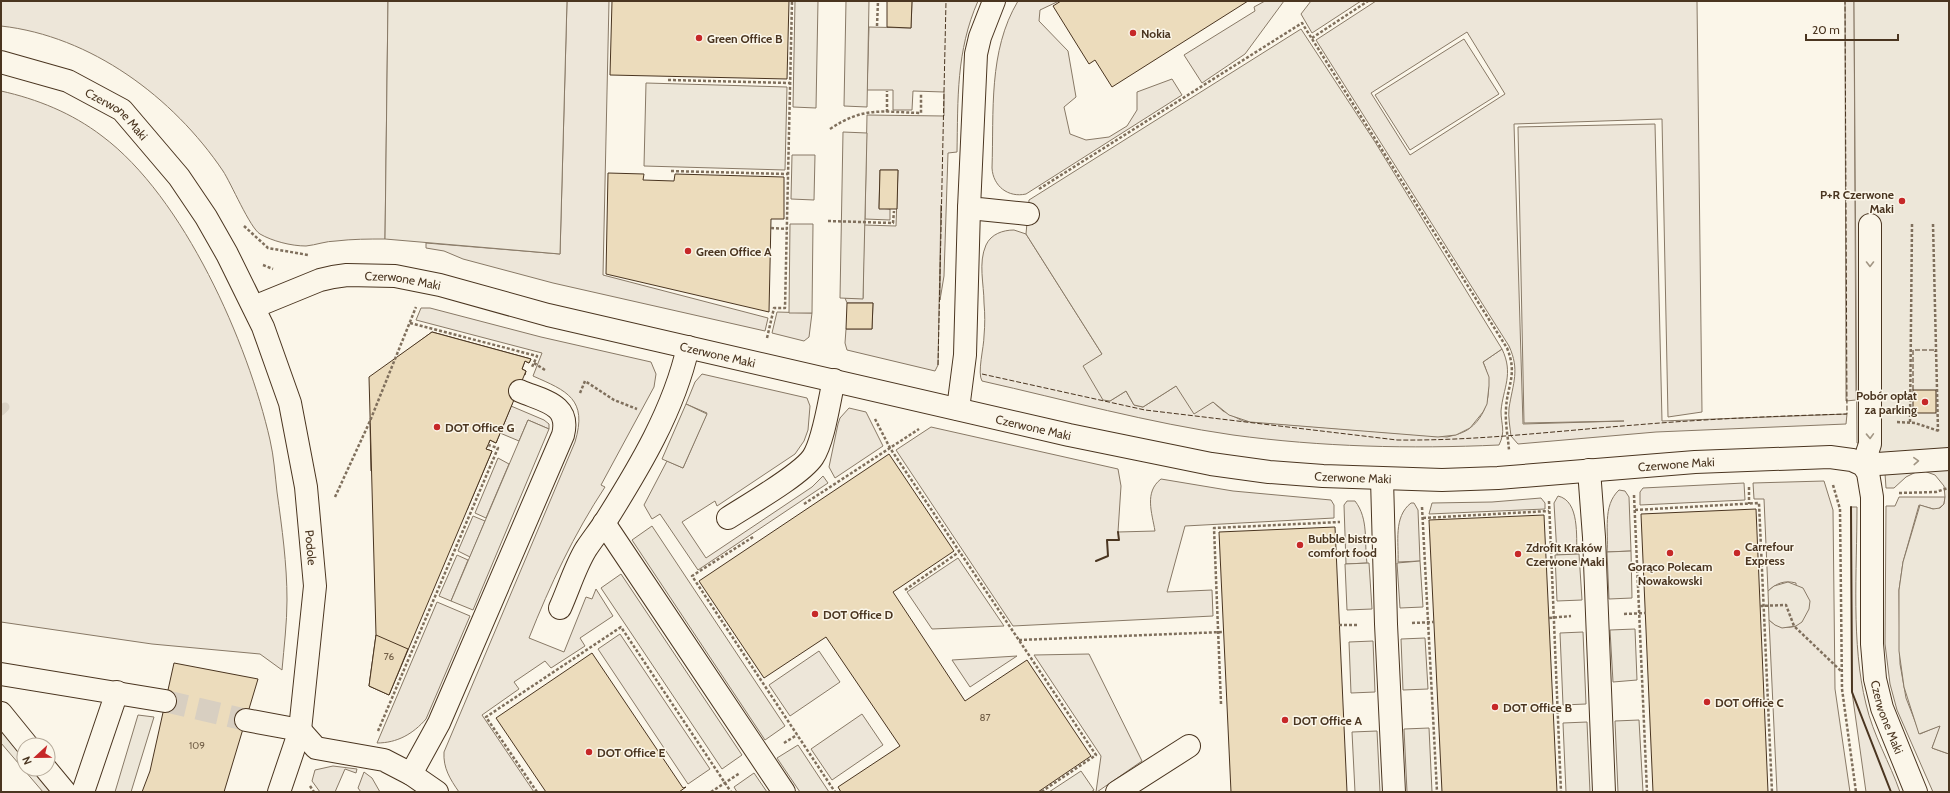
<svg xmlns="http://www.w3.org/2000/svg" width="1950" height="793" font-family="Cabin,sans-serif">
<rect width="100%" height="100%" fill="#fbf6e9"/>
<!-- green -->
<g fill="#ede6d9" stroke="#887966" fill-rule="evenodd">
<path d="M1,1h387l-3,238c-16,0 -33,0 -49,2 -10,0 -20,4 -30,5 -15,0 -34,-5 -46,-12 -10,-6 -29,-51 -37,-63 -50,-74 -132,-135 -222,-145z"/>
<path d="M567,1h42l-6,274 165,43 -3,13 -212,-48 -90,-24 -19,-8 -18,-3v-5l134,11z"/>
<path d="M912,1h66c-22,50 -20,98 -21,151l-9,1 -4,123 -4,24 1,-95 -3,160 -3,6 -88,-21 -2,-7 1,-14h26l1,-26h-26l-2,-5h18l1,-73 32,1 2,-56h-18l-1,38 11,1v11l-25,-1 2,-104 77,1v-24l-31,-1 -1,19h-19v-20h-26l2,-63 42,1z"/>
<path d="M1018,1h41l-19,9 -1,11 29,30 8,46 -12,10 6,27 16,6 23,-3 18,-11 10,-16v-18l35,-13 10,16 -156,99c-18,4 -33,-8 -34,-26 2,-56 -4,-117 26,-167z"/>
<path d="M1265,1h19l-39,53 -43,29 -18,-28 71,-44 -1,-4z"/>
<path d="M1311,1h50l-49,32 -11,-19z"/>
<path d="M1376,1h321l5,411 -34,5 -6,-298 -148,5 9,300 101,-3 -100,2 -6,-296 137,-3 7,297 185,-7 -1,10 -190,8 -138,12 -7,-8c-1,-9 -3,-19 -2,-28 4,-25 11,-38 0,-62l-193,-306zM1467,32l38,62 -95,61 -39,-62z"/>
<path d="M1845,1h9l2,399 -10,1z"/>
<path d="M1464,39l35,55 -89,56 -35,-55z"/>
<path d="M1,91c36,8 71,22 101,45 82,61 146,207 168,304 4,17 5,35 7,52 5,36 10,72 10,108 0,23 -3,47 -5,70l-22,-16 -108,-10 -151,-22z"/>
<path d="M1014,230l12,4 76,120 8,47 16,-10 8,14 9,2 33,-21 37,16 10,9 20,10 204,16c8,-2 17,-4 23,-9 20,-15 23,-45 13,-66l19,-13c12,25 1,39 -1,62 0,14 5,20 -2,34 -89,4 -177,2 -266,-10 -84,-12 -167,-35 -251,-54 -5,-8 2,-34 2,-45 1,-11 1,-22 0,-33 0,-19 -6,-40 2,-58 5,-11 17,-15 28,-15z"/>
<path d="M421,308h9l111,29 110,25 5,12 -2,13 -53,98 4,2c-31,47 -55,98 -76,151l35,14 22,-55 6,2 4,-10 17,27 -33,22 5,8 -34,22 -6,-7 -31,21 5,7 -37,26 52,77h-75c-9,-13 -16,-24 -15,-40l131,-310c13,-43 -8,-51 -42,-66l9,-23 -126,-33z"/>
<path d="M777,312l35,1 -3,24 -5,4 -32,-8z"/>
<path d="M702,374l105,24 3,8 -2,24 -4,11 -9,13 -78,52 -2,-5 -33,21 24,36 106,-71 11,-11 5,7 -130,87 -38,-56 -8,5 -8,-14 23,-44 16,7 24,-55 -21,-9 9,-22z"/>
<path d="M511,406l33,14 5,4v5l-21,-9 -9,21 -19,-8z"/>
<path d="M849,408l17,4 17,34 -48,32 -6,-11 9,-43 2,-6z"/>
<path d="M931,427l187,42 3,17 -3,46 37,-1c-3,-18 -11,-39 6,-52l72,12 98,9 3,5v13l-149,8 -18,66 45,-2 1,26 -200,10 -117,-176z"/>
<path d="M498,458l11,6 -23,54 -11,-5z"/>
<path d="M1824,481l9,29 2,179 15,103h-73l-8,-172c8,7 17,9 27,6v-43c-12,-3 -19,0 -28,8l-4,-92h-10l-1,-16z"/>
<path d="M1744,483l1,17 -105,5v-13l3,-4z"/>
<path d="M1619,490l6,1 4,6 2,54 -24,1c2,-20 -5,-46 12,-62z"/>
<path d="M1558,496c22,5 18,41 19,58l-20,1 -3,-52z"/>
<path d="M1899,497h46l-1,7 -7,6 -18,-5 -16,57 -4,28 1,74 6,34 14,36 21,-9 -9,23 17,6v38h-16l-36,-82 -7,-26 -5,-40 1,-138h9z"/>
<path d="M1541,498l4,5v6l-116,5 3,-11 60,-1z"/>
<path d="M1347,501h8c14,18 9,41 12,62l-21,1 -2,-59z"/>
<path d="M1411,503h3l4,7 2,51 -22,1c1,-19 -5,-45 13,-59z"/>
<path d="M1851,507h6c0,63 -6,137 9,197 7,31 24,59 34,88h-34l-14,-100z"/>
<path d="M473,516l12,5 -15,36 -12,-6z"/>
<path d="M457,555l11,5 -17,41 -12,-5z"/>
<path d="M958,558l46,68 -72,3 -25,-37z"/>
<path d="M437,602l33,14 -44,103c-13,15 -29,24 -49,24z"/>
<path d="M620,634l90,135 -22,15 -90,-135z"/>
<path d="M819,651l21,31 -50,34 -21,-31z"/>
<path d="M1089,654l53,107 -45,31h-1l5,-36 -67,-101z"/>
<path d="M1017,656l-47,31 -18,-27z"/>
<path d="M862,714l21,31 -51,35 -21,-31z"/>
<path d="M333,766l24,3 -1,4 -11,-4 -10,23h-15l-8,-11 3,-11z"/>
<path d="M364,772l8,6 8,14h-19l-3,-4z"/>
</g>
<!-- parking -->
<g fill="#ede7d9" stroke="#887966">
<path d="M388,1h179l-7,253 -175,-15z"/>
<path d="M795,1h23l-2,107 -23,-1z"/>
<path d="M846,1h23l-2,106 -23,-1z"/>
<path d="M1854,1h95v753l-17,-6 8,-22 -21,8 -15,-47 -5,-36v-61l4,-28 17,-57 13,4 7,-1 4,-4 1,-7 -1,-11 -9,-11 -11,-4 -8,1 -10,5 -12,11h-8l-2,-29 -4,-6 -10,-9 -13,-1z"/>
<path d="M1301,29l74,113 127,207 -19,13 6,15v9l-2,18 -4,8 -13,16 -14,7 -18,2 -188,-15 -21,-7 -16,-13 -19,12 -18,-28 -33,21 -9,-2 -8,-14 -16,10 -7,-1 -20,-34 19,-12 -76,-120 3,-34z"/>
<path d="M646,83l141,4 -2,83 -141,-4z"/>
<path d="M843,132l24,1 -4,166 -23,-1z"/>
<path d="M792,155h23l-1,45 -23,-1z"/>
<path d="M790,224h23l-1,89h-23z"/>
<path d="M686,404l21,10 -24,54 -21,-9z"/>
<path d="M528,420l21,9 -76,181 -22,-9z"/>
<path d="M652,526l133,200 -20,14 -133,-200z"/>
<path d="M1631,551l1,47 -23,1 -2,-47z"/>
<path d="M1579,554l3,46 -25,1 -2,-46z"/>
<path d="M1420,561l3,46 -23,1 -3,-45z"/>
<path d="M1369,563l3,46 -25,1 -2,-46z"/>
<path d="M621,574l121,181 -20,14 -121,-181z"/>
<path d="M1788,582l15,6 7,13 -1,8 -7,13 -6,4 -14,2 -7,-3 -6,-5 -1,-29 6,-5z"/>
<path d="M1635,629l2,51 -24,2 -3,-52z"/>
<path d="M1583,632l3,72 -23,1 -3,-72z"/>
<path d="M1425,638l3,51 -25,1 -2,-51z"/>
<path d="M1373,641l2,51 -24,1 -2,-51z"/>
<path d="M138,715l16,2 -23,75h-16z"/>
<path d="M1639,720l4,72h-25l-3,-71z"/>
<path d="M1,722l23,28v19h16l19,23h-16l-42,-49z"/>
<path d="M1587,722l3,70h-24l-3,-69z"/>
<path d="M1429,728l3,64h-25l-3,-63z"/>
<path d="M1377,731l3,61h-25l-3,-60z"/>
<path d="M798,745l31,47h-29l-23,-34z"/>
<path d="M1081,771l13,19 -3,2h-42z"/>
<path d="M754,773l13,19h-30l-3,-5z"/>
</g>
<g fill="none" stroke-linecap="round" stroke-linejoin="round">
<!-- stream -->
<path stroke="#dcd4c6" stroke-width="9" d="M1,411l4,-4"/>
</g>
<!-- building -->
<g fill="#ecdcbc" stroke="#4a3520">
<path d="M612,1h177l-2,78 -177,-4z"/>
<path d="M887,1h25l-1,27 -24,-1z"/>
<path d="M1061,1h187l-136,86 -17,-27 -6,4 -36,-58z"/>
<path d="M880,170h18l-1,39h-18z"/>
<path d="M608,173l36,1 -1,6 31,1 1,-7 109,3v42h-13l-2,93 -163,-38z"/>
<path d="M847,303h26l-1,26h-26z"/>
<path d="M432,332l99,27 -2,4 -4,-2 -3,8 4,2 -1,4 -36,-15 -12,30 35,14 -16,39 -6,-3 -2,5 -2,4 6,2 -25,59 -32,8 -64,-47 -1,-50 27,-63z"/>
<path d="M432,332l99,27 -2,4 -4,-2 -3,8 4,2 -30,72 -6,-3 -2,5 -2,4 6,2 -103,244 -20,-9 7,-51 -7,-258z"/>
<rect x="1913" y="390" width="23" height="23"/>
<path d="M889,454l65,97 -61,41 35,53 37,56 62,-41 64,96 -53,36h-197l-3,-5 62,-41 -74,-109 -62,41 -65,-97z"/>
<path d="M1756,509l12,283h-115l-12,-278z"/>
<path d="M1544,515l13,277h-115l-13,-272z"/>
<path d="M1335,527l12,265h-116l-12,-260z"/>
<path d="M376,635l32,14 -19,46 -20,-9z"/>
<path d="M592,653l91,135 3,-1 -7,5h-133l-50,-74z"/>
<path d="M174,663l84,16 -34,113h-82l8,-21z"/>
</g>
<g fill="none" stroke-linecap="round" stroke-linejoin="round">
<!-- minor-tunnel -->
<path stroke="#d8cfc1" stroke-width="22" stroke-dasharray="22 11" stroke-linecap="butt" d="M165,701l81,19"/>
<!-- minor casing -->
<g stroke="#4a3520" stroke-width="24">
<g id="minor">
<path d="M994,1l-14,36 -4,17 -7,154 59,6"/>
<path id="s1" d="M1,62l67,19 54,29 57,67 27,40 21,37 36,73 27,76 16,84 9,99 -15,144 -21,62"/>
<path d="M1870,225v219l-7,21 86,-6"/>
<path id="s2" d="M254,307l66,-27 13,-3 14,-2 48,1 45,9 108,30 521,120 142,29 58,8 54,4 119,4 56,-2 197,-16 135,-5 22,3 11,5 5,8 4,24v147l3,35 7,29 34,84"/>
<path d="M958,409l7,-54 4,-147"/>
<path d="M1589,470l5,67 10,255"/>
<path d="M1382,479l4,145 8,168"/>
<path d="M728,518c20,-13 73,-43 85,-61 11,-17 16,-56 21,-77"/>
<path d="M604,523l180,269"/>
<path d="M560,608c9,-20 15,-41 26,-59 6,-9 13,-18 19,-27 34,-54 69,-112 83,-175"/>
<path d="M1,674l164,27"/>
<path d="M1,713l26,32"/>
<path d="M246,720l54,10 16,18 68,12 27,14 28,-51 124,-288c8,-31 -20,-34 -43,-44"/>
<path d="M46,769l19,23"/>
<path d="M411,774l26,18"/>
<path d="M83,792l34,-100"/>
<path d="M1117,792l72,-46"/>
</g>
</g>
<!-- path -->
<g stroke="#7f6f5c" stroke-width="2.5" stroke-dasharray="3 2" stroke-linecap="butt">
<path d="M877,26l1,-25"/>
<path d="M1312,38l56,-37"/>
<path d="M668,80l122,3"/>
<path d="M887,112v-21"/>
<path d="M830,129c34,-23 53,-17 91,-16v-20"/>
<path d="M671,171l117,3"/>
<path d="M1039,189l263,-166 205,325c11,27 0,37 -1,61 -1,14 2,28 3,41"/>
<path d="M828,221l65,2 1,-12"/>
<path d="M1933,224l5,207"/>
<path d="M244,226l24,22 40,7"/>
<path d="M771,228l16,1"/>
<path d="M263,265l10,4"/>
<path d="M410,323l127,33 -5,11"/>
<path d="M767,338l7,-30h11l7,-307"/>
<path d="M534,363l11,7"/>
<path d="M580,393l5,-12 29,19 23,9"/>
<path d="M875,419l15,29 206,307 -55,37"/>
<path d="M1897,422l18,1 24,8"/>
<path d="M1910,422l2,-198"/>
<path d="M1833,485l7,24 2,180 14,103"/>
<path d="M1749,487v17"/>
<path d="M1899,493l37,-1 12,-4"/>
<path d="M1634,495l13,297"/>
<path d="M335,497l35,-76 46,-114"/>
<path d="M1549,501l12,291"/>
<path d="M804,504l115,-75"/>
<path d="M1422,507l15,285"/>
<path d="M1635,510l124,-7 13,289"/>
<path d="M1423,518l126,-7"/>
<path d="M753,537l-61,39 143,216"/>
<path d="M905,590l54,-38"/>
<path d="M1760,606l26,-1 8,21 47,45"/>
<path d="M1624,614l22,-1"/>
<path d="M1549,618l22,-2"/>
<path d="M1412,623l22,-1"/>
<path d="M1339,625h20"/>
<path d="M1019,640l204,-8"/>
<path d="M1221,704l-7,-176 126,-6"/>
<path d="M378,731l120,-283 -10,-3"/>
<path d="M784,743l13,-8"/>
<path d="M310,786l4,6"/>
<path d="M537,792l-51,-75 135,-90 110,165"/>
<path d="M711,792l29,-19"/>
</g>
<!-- minor -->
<use href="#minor" stroke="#fbf6e9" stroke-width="22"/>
<!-- fence -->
<g stroke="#4a3520" stroke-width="1" stroke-dasharray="5 2" stroke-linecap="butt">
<path d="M938,365l8,-364"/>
<path d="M982,374l163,36 252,30c80,1 159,-9 238,-15 71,-6 141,-9 212,-11l-2,-413"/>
<path d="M1913,390v-40h22v2"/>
</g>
<!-- wall -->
<g stroke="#4a3520" stroke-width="2">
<path d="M1851,507l1,185 39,100"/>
<path d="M1096,561l12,-5 -1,-16h12l-1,-8"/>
</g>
</g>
<!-- one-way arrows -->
<defs><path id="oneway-chevron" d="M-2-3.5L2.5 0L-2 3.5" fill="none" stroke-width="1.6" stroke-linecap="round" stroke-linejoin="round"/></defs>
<g stroke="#a29684">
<use href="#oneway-chevron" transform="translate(1870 264) rotate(90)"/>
<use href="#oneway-chevron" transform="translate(1870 436) rotate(88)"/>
<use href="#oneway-chevron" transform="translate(1916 461) rotate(-3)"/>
</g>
<!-- markers -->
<g fill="#c62828" stroke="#fbf6e9" stroke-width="1.5">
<circle cx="1133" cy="33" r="4"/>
<circle cx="699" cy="38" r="4"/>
<circle cx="1902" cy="201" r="4"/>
<circle cx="688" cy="251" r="4"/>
<circle cx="1925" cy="402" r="4"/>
<circle cx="437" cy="427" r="4"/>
<circle cx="1300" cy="545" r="4"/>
<circle cx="1670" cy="553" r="4"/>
<circle cx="1737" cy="553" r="4"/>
<circle cx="1518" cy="554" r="4"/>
<circle cx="815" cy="614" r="4"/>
<circle cx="1707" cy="702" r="4"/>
<circle cx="1495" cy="707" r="4"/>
<circle cx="1285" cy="720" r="4"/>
<circle cx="589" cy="752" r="4"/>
</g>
<g text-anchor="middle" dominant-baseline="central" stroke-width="3" stroke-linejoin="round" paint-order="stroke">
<!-- number labels -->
<g font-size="10" fill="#725f47">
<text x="389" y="656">76</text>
<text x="985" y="717">87</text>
<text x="197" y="745">109</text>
</g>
<!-- poi labels -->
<g font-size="12" font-weight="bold" fill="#4a3520" stroke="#fbf6e9" text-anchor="start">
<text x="1141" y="33">Nokia</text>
<text x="707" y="38">Green Office B</text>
<text x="1894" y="194" text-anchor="end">P+R Czerwone<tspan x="1894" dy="14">Maki</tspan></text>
<text x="696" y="251">Green Office A</text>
<text x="1917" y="395" text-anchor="end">Pobór opłat<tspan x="1917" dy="14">za parking</tspan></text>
<text x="445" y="427">DOT Office G</text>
<text x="1308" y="538">Bubble bistro<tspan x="1308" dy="14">comfort food</tspan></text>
<text x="1745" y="546">Carrefour<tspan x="1745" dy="14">Express</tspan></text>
<text x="1526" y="547">Zdrofit Kraków<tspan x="1526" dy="14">Czerwone Maki</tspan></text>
<text x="1670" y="566" text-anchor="middle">Gorąco Polecam<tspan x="1670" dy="14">Nowakowski</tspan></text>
<text x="823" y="614">DOT Office D</text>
<text x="1715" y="702">DOT Office C</text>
<text x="1503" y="707">DOT Office B</text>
<text x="1293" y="720">DOT Office A</text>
<text x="597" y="752">DOT Office E</text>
</g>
<!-- street labels -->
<g font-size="12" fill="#4a3520" stroke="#fbf6e9">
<text stroke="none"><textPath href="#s1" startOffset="129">Czerwone Maki</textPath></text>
<text stroke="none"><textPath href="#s2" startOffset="155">Czerwone Maki</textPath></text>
<text stroke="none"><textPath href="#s2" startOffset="479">Czerwone Maki</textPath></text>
<text stroke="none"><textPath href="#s2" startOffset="803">Czerwone Maki</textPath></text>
<text stroke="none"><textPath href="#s2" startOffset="1451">Czerwone Maki</textPath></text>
<text stroke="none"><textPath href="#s2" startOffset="1127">Czerwone Maki</textPath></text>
<text stroke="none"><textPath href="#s1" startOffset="618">Podole</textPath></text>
<text stroke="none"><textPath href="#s2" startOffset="1895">Czerwone Maki</textPath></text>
</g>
</g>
<!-- border -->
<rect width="1950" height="793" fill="none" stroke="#4a3520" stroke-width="4"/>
<!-- north arrow -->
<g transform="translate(36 757) rotate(248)"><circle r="19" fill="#fbf6e9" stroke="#b4a999"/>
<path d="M0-3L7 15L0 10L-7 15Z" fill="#c62828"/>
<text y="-6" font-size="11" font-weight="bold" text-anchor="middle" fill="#4a3520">N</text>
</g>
<!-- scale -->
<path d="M1806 34v6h92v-6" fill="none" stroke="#4a3520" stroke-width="2"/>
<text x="1812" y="34" font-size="12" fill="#4a3520" stroke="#fbf6e9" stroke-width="3" paint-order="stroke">20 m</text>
</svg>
